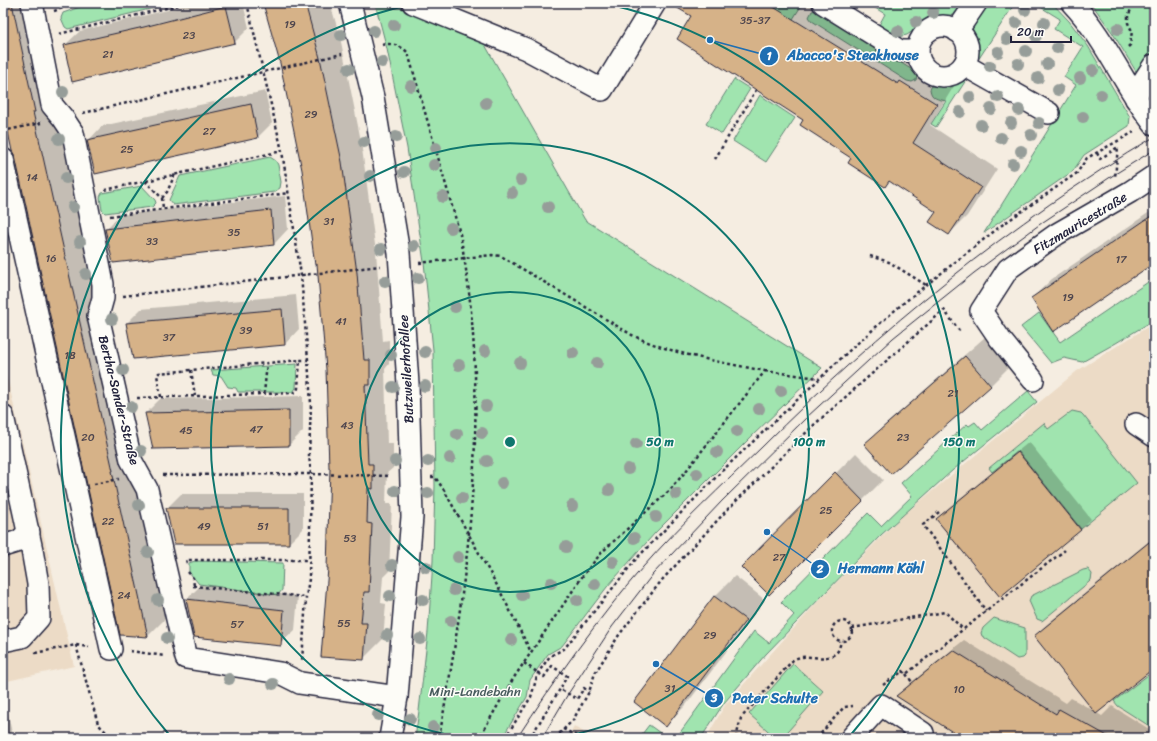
<svg xmlns="http://www.w3.org/2000/svg" width="1157" height="741" font-family="Sriracha,sans-serif">
<rect width="100%" height="100%" fill="#f5ede1"/>
<filter id="ink" filterUnits="userSpaceOnUse"><feTurbulence type="fractalNoise" baseFrequency=".025" numOctaves="2"/><feDisplacementMap in="SourceGraphic" scale="8" xChannelSelector="R" yChannelSelector="G"/><feConvolveMatrix kernelMatrix="1 2 1 2 8 2 1 2 1" color-interpolation-filters="sRGB"/></filter>
<g filter="url(#ink)">
<!-- built -->
<g fill="#ecdbc6">
<path d="M1154,323v415h-448l19,-33 97,-108 79,-80 176,-146z"/>
<path d="M3,359l71,307 -71,16z"/>
<path d="M574,726l19,12h-25z"/>
</g>
<!-- green -->
<g fill="#a0e4af" stroke="#618375">
<path d="M91,3h74l-3,3 -94,23 -3,-2 -4,-9 2,-5z"/>
<path d="M375,3h16l93,40 101,177 237,148 -73,71 -94,94 -48,54 -45,59 -14,8 -18,26 -3,17 -25,41h-87l4,-27 9,-79 5,-71 2,-75 -2,-136 -9,-88 -17,-114 -20,-99z"/>
<path d="M772,3h31l-15,24 -22,-14z"/>
<path d="M867,3h96l-9,11 -4,2 -21,4 -22,15 -10,2 -4,-1 -15,-9 7,-13z"/>
<path d="M987,3h28l-37,57 -2,-4 -1,-15 -3,-11 2,-5z"/>
<path d="M1034,3h18l17,18 19,25 42,71 -1,9 -45,29 -11,16 -89,62 92,-148 -12,-8 19,-30 -29,-18 6,-10z"/>
<path d="M1091,3h63v53l-14,22 -28,-46z"/>
<path d="M817,10l97,61 3,5 -1,4 -4,2 -5,-1 -95,-60 -3,-4 3,-6z"/>
<path d="M966,76l2,1 -32,50 -5,-3 15,-23c-8,-2 -15,-2 -16,-12l2,-3 21,-3z"/>
<path d="M734,79l16,10 -28,45 -16,-10z"/>
<path d="M760,95l35,23 -29,44 -33,-21z"/>
<path d="M270,157l6,4 2,4 3,17 -1,6 -6,4 -101,13 -4,-5 11,-24z"/>
<path d="M142,186l13,14 1,3 -4,4 -47,6 -3,-3 -2,-13 2,-4z"/>
<path d="M1154,278v42l-38,23 -34,19 -18,-4 -13,5 -30,-36 18,-14 21,29z"/>
<path d="M297,364l-1,24 -3,4h-55l-2,-4 -8,-1 -7,-11 -8,-1 -2,-5z"/>
<path d="M1028,391l9,11 -84,68 -72,65 -115,119 -42,49 -23,35h-25l78,-107 15,12 25,-28 -13,-13 87,-89 13,13 31,-30 -11,-13 66,-59 2,2 6,-4 7,8z"/>
<path d="M1072,411l9,2 2,2 54,68 -56,46 -63,-78 -26,21 -3,-4 55,-45 4,6z"/>
<path d="M195,561l88,2 -1,27 -4,5 -79,-11 -10,-12v-9z"/>
<path d="M1088,569l4,5 -1,6 -2,2 -47,39 -5,-2 -8,-18 2,-5 52,-26z"/>
<path d="M994,618l31,10v28l-2,2 -6,1 -35,-23 -1,-3 2,-5z"/>
<path d="M793,664l30,27 -41,47h-6l-27,-24z"/>
<path d="M1148,675l3,3 3,-3v54l-36,-23 -4,-5z"/>
<path d="M649,725l18,13h-28z"/>
</g>
<!-- shadow -->
<g fill="#0003">
<path d="M3,3h33l17,90 80,357 35,166 -20,20 -27,-2 -118,-531z"/>
<path d="M197,3h46l6,25 -14,14 -170,3 15,-14z"/>
<path d="M264,3h66l10,34 21,104 15,111 7,89 6,-1v24l-4,5 2,75h6v24l-6,5 -1,31h6l-3,67 -6,6 -2,26 5,1 -3,35 -20,20 -32,-192 -4,-98 -9,-106 -15,-93 -22,-107z"/>
<path d="M671,3h142l102,64 3,-3 36,22 -24,39 67,44 -30,47 -18,18 -12,-23 -47,-30 -5,5 -193,-170z"/>
<path d="M265,91l7,32 -14,14 -170,4 14,-15z"/>
<path d="M285,196l3,33 -14,15 -168,-15 14,-14z"/>
<path d="M1154,209v53l-122,36 20,-19z"/>
<path d="M296,295l3,34 -14,15 -158,-21 14,-14z"/>
<path d="M985,337l25,29 -20,20 -124,58 20,-20z"/>
<path d="M303,396v35l-14,14 -143,-32 14,-14z"/>
<path d="M1029,442l62,77 -11,11 -143,-11 11,-11z"/>
<path d="M856,453l27,27 -114,114 -27,-27z"/>
<path d="M181,494h122v35l-14,14 -122,-35z"/>
<path d="M1154,537v129l-57,47 5,3 10,-10 42,26v6h-190l-67,-42 11,-11 56,-45 102,63 5,-5 25,14 -61,-76 11,-11z"/>
<path d="M735,576l30,24 -79,105 -20,20 -31,-23 80,-106z"/>
<path d="M201,585l97,11 -3,34 -15,14 -85,-8 -8,-37z"/>
<path d="M7,709l6,29h-10v-28z"/>
</g>
<!-- building -->
<g fill="#d6b288" stroke="#22223b">
<path d="M3,3h9l23,109h-2l80,359h-1l36,166 -28,-2 -105,-479 -3,-5 -9,-42z"/>
<path d="M263,3h42l15,55 22,104 15,111 7,87h6v25h-5l3,79h5v25l-5,-1 -1,35 5,1 -3,68h-5l-3,31h6l-3,37 -43,-3 7,-89h-1l3,-100h-1l-3,-99 -9,-105 -2,1 -13,-95 -22,-107z"/>
<path d="M669,3h98l131,81 2,-3 37,23 -24,39 68,44 -32,48 -20,-13 7,-10 -47,-31 -4,6 -37,-24 3,-5 -51,-33 3,-5 -126,-81 14,-23z"/>
<path d="M226,6l9,37 -163,39 -8,-37 80,-18z"/>
<path d="M251,104l7,34 -163,36 -8,-34z"/>
<path d="M271,210l3,35 -161,18 -8,-34z"/>
<path d="M1154,214v49l-101,69 -22,-34z"/>
<path d="M282,309l3,36 -152,14 -7,-36z"/>
<path d="M965,356l26,30 -100,88 -27,-30z"/>
<path d="M289,410v36l-136,3 -8,-36z"/>
<path d="M1018,452l63,78 -81,67 -64,-78z"/>
<path d="M835,472l28,29 -94,94 -28,-28z"/>
<path d="M166,508h123v36h-115z"/>
<path d="M1154,538v130l-58,46 -62,-78z"/>
<path d="M714,596l32,24 -80,107 -32,-25z"/>
<path d="M186,599l98,11 -3,36 -87,-9z"/>
<path d="M953,650l103,64 3,-5 52,29h-149l-66,-42z"/>
</g>
<g fill="none" stroke-linecap="round" stroke-linejoin="round">
<!-- minor casing -->
<g stroke="#22223b" stroke-width="24">
<g id="minor">
<path d="M32,3l20,102 11,13 10,15 30,151v14l-5,18 33,144 16,29 39,169 94,15 20,10 97,14"/>
<path d="M350,3l23,94 26,156 9,131 4,133 -15,180 -7,41"/>
<path d="M413,3l113,46 76,41 53,-87"/>
<path d="M823,3l77,48h18"/>
<path d="M1072,3c34,36 52,83 82,121"/>
<circle cx="943" cy="51" r="25"/>
<path d="M957,31l19,-28"/>
<path d="M964,65l85,48"/>
<path d="M1136,99l5,-14 13,-20"/>
<path d="M3,159l108,490"/>
<path d="M1033,380l-33,-41 -19,-28 27,-42 49,-35 73,-42 24,-16"/>
<path d="M3,416l29,134 6,34 1,34 -17,19 -19,4"/>
<path d="M1136,424l18,12"/>
<path d="M3,546l16,-5 10,-9"/>
<path d="M851,738l30,-33 42,28 -5,5"/>
</g>
</g>
<!-- path -->
<g stroke="#22223b" stroke-width="2.5" stroke-dasharray="3 3" stroke-linecap="butt">
<path d="M247,3l35,148 19,124 7,85 3,44 -2,51 2,19 -2,105 -3,18 -4,65"/>
<path d="M54,11l24,-8"/>
<path d="M59,34l128,-31"/>
<path d="M382,45c9,-3 20,1 26,8l52,181c32,167 9,339 -21,504"/>
<path d="M1128,47l2,-2 2,-14 -4,-8v-7l6,-13"/>
<path d="M83,113l259,-59"/>
<path d="M3,131l38,-8"/>
<path d="M1097,153l3,6 18,-12 -3,30"/>
<path d="M715,159l41,-69"/>
<path d="M145,181l17,17 1,11"/>
<path d="M105,190l177,-39"/>
<path d="M162,198l5,-6 8,-18"/>
<path d="M110,216l179,-23"/>
<path d="M870,256l19,6 37,23"/>
<path d="M419,263l73,-8 9,1 131,79c41,20 89,27 133,36l-79,100 -17,20 -66,60 -19,23 -71,105 -34,59"/>
<path d="M123,296l257,-30"/>
<path d="M191,370l4,26"/>
<path d="M765,371l54,7"/>
<path d="M264,394l3,-31"/>
<path d="M161,397l-4,-22 2,-2 141,-13"/>
<path d="M137,398l156,-5 4,-2 1,-3 2,-28h8"/>
<path d="M163,475l148,-1 79,2"/>
<path d="M431,477h4l9,13 55,99 32,63"/>
<path d="M94,484l25,-5"/>
<path d="M939,512l-16,13 63,86"/>
<path d="M187,563l-1,-3h123"/>
<path d="M188,572l5,6 1,8"/>
<path d="M193,586l113,11"/>
<circle cx="842" cy="631" r="10"/>
<path d="M852,628l93,-16 18,17"/>
<path d="M76,645l22,79 14,14"/>
<path d="M130,651l35,5"/>
<path d="M35,653l41,-8 13,2"/>
<path d="M524,663l20,14 8,-11 15,10 -7,13"/>
<path d="M906,674l6,8"/>
<path d="M1151,674l3,-2"/>
<path d="M883,685l20,-14 3,3 159,-124"/>
<path d="M563,729l18,9"/>
<path d="M533,733l27,-44 17,10 7,-11 5,4"/>
<path d="M505,738l26,-41 7,-24 12,-17 14,-7 72,-90 87,-89 128,-121 50,-44 101,-80 75,-52 10,-15 47,-26"/>
<path d="M555,738l18,-18 16,-28 6,-19 24,-38 43,-55 66,-71 87,-85 129,-114 17,23"/>
<path d="M736,738l5,-20 52,-58c13,-8 31,3 43,-7 3,-2 4,-8 5,-12"/>
<path d="M817,738l27,-31 9,-1"/>
</g>
<!-- minor -->
<use href="#minor" stroke="#fdfcf7" stroke-width="21"/>
<!-- tram -->
<g stroke="#22223b" stroke-width="1">
<path d="M517,738c39,-60 79,-117 126,-171 37,-42 79,-81 119,-120 118,-118 249,-225 392,-310"/>
<path d="M542,738l26,-44 44,-67 41,-53 69,-73 85,-84 86,-79 81,-65 69,-51 72,-48 39,-24"/>
</g>
</g>
<!-- trees -->
<g fill="#969d99">
<circle cx="1025" cy="10" r="6"/>
<circle cx="933" cy="13" r="6"/>
<circle cx="916" cy="22" r="6"/>
<circle cx="1016" cy="23" r="6"/>
<circle cx="1044" cy="23" r="6"/>
<circle cx="394" cy="25" r="6"/>
<circle cx="1118" cy="29" r="6"/>
<circle cx="374" cy="31" r="6"/>
<circle cx="898" cy="31" r="6"/>
<circle cx="341" cy="35" r="6"/>
<circle cx="1036" cy="36" r="6"/>
<circle cx="1007" cy="39" r="6"/>
<circle cx="1057" cy="48" r="6"/>
<circle cx="1026" cy="51" r="6"/>
<circle cx="998" cy="52" r="6"/>
<circle cx="382" cy="62" r="6"/>
<circle cx="1018" cy="64" r="6"/>
<circle cx="1047" cy="64" r="6"/>
<circle cx="990" cy="66" r="6"/>
<circle cx="349" cy="69" r="6"/>
<circle cx="1093" cy="70" r="6"/>
<circle cx="1038" cy="78" r="6"/>
<circle cx="1080" cy="78" r="6"/>
<circle cx="411" cy="86" r="6"/>
<circle cx="1058" cy="90" r="6"/>
<circle cx="63" cy="92" r="6"/>
<circle cx="1101" cy="95" r="6"/>
<circle cx="970" cy="97" r="6"/>
<circle cx="998" cy="97" r="6"/>
<circle cx="486" cy="103" r="6"/>
<circle cx="991" cy="109" r="6"/>
<circle cx="1019" cy="110" r="6"/>
<circle cx="960" cy="112" r="6"/>
<circle cx="1083" cy="117" r="6"/>
<circle cx="1011" cy="123" r="6"/>
<circle cx="1039" cy="123" r="6"/>
<circle cx="981" cy="125" r="6"/>
<circle cx="1031" cy="135" r="6"/>
<circle cx="396" cy="137" r="6"/>
<circle cx="1001" cy="138" r="6"/>
<circle cx="59" cy="139" r="6"/>
<circle cx="364" cy="142" r="6"/>
<circle cx="436" cy="148" r="6"/>
<circle cx="1021" cy="151" r="6"/>
<circle cx="1013" cy="164" r="6"/>
<circle cx="434" cy="165" r="6"/>
<circle cx="404" cy="172" r="6"/>
<circle cx="370" cy="176" r="6"/>
<circle cx="66" cy="178" r="6"/>
<circle cx="521" cy="180" r="6"/>
<circle cx="512" cy="193" r="6"/>
<circle cx="443" cy="197" r="6"/>
<circle cx="73" cy="207" r="6"/>
<circle cx="548" cy="207" r="6"/>
<circle cx="451" cy="228" r="6"/>
<circle cx="80" cy="242" r="6"/>
<circle cx="414" cy="246" r="6"/>
<circle cx="381" cy="249" r="6"/>
<circle cx="86" cy="274" r="6"/>
<circle cx="418" cy="278" r="6"/>
<circle cx="385" cy="281" r="6"/>
<circle cx="455" cy="307" r="6"/>
<circle cx="112" cy="319" r="6"/>
<circle cx="485" cy="351" r="6"/>
<circle cx="425" cy="352" r="6"/>
<circle cx="573" cy="353" r="6"/>
<circle cx="391" cy="355" r="6"/>
<circle cx="520" cy="363" r="6"/>
<circle cx="597" cy="363" r="6"/>
<circle cx="459" cy="365" r="6"/>
<circle cx="123" cy="370" r="6"/>
<circle cx="425" cy="386" r="6"/>
<circle cx="393" cy="387" r="6"/>
<circle cx="781" cy="391" r="6"/>
<circle cx="486" cy="406" r="6"/>
<circle cx="131" cy="407" r="6"/>
<circle cx="759" cy="409" r="6"/>
<circle cx="737" cy="431" r="6"/>
<circle cx="482" cy="433" r="6"/>
<circle cx="457" cy="434" r="6"/>
<circle cx="636" cy="444" r="6"/>
<circle cx="141" cy="451" r="6"/>
<circle cx="717" cy="452" r="6"/>
<circle cx="450" cy="458" r="6"/>
<circle cx="395" cy="461" r="6"/>
<circle cx="428" cy="461" r="6"/>
<circle cx="487" cy="461" r="6"/>
<circle cx="628" cy="469" r="6"/>
<circle cx="697" cy="474" r="6"/>
<circle cx="502" cy="483" r="6"/>
<circle cx="609" cy="490" r="6"/>
<circle cx="395" cy="491" r="6"/>
<circle cx="428" cy="493" r="6"/>
<circle cx="676" cy="494" r="6"/>
<circle cx="462" cy="498" r="6"/>
<circle cx="139" cy="505" r="6"/>
<circle cx="572" cy="506" r="6"/>
<circle cx="656" cy="517" r="6"/>
<circle cx="634" cy="538" r="6"/>
<circle cx="566" cy="547" r="6"/>
<circle cx="148" cy="552" r="6"/>
<circle cx="458" cy="557" r="6"/>
<circle cx="613" cy="562" r="6"/>
<circle cx="392" cy="565" r="6"/>
<circle cx="426" cy="567" r="6"/>
<circle cx="551" cy="583" r="6"/>
<circle cx="595" cy="584" r="6"/>
<circle cx="454" cy="590" r="6"/>
<circle cx="522" cy="595" r="6"/>
<circle cx="390" cy="596" r="6"/>
<circle cx="158" cy="600" r="6"/>
<circle cx="423" cy="600" r="6"/>
<circle cx="577" cy="600" r="6"/>
<circle cx="451" cy="621" r="6"/>
<circle cx="387" cy="635" r="6"/>
<circle cx="167" cy="638" r="6"/>
<circle cx="420" cy="639" r="6"/>
<circle cx="511" cy="640" r="6"/>
<circle cx="229" cy="679" r="6"/>
<circle cx="273" cy="684" r="6"/>
<circle cx="378" cy="715" r="6"/>
<circle cx="410" cy="719" r="6"/>
<circle cx="433" cy="727" r="6"/>
</g>
</g>
<!-- distance rings -->
<g fill="none" stroke="#0f766e" stroke-width="2">
<circle cx="510" cy="442" r="150"/>
<path d="M466 738A299 299 0 1 1 554 738"/>
<path d="M171 737A449 449 0 0 1 413 4M607 4A449 449 0 0 1 849 737"/>
</g>
<g text-anchor="middle" dominant-baseline="central" stroke-width="3" stroke-linejoin="round" paint-order="stroke">
<!-- number labels -->
<g font-size="11" fill="#4f464e">
<text x="755" y="20">35-37</text>
<text x="290" y="24">19</text>
<text x="189" y="35">23</text>
<text x="108" y="54">21</text>
<text x="311" y="114">29</text>
<text x="209" y="131">27</text>
<text x="127" y="149">25</text>
<text x="32" y="177">14</text>
<text x="329" y="221">31</text>
<text x="234" y="232">35</text>
<text x="152" y="241">33</text>
<text x="51" y="258">16</text>
<text x="1121" y="259">17</text>
<text x="1068" y="297">19</text>
<text x="341" y="321">41</text>
<text x="246" y="330">39</text>
<text x="169" y="337">37</text>
<text x="70" y="355">18</text>
<text x="953" y="393">21</text>
<text x="347" y="425">43</text>
<text x="256" y="429">47</text>
<text x="186" y="430">45</text>
<text x="88" y="437">20</text>
<text x="903" y="437">23</text>
<text x="826" y="510">25</text>
<text x="108" y="521">22</text>
<text x="204" y="526">49</text>
<text x="263" y="526">51</text>
<text x="350" y="538">53</text>
<text x="779" y="557">27</text>
<text x="124" y="595">24</text>
<text x="344" y="623">55</text>
<text x="237" y="624">57</text>
<text x="710" y="635">29</text>
<text x="670" y="688">31</text>
<text x="959" y="689">10</text>
</g>
<!-- street labels -->
<g font-size="13" fill="#22223b" stroke="#fdfcf7">
<text transform="translate(1080 223) rotate(-31)">Fitzmauricestraße</text>
<text transform="translate(406 369) rotate(-93)">Butzweilerhofallee</text>
<text transform="translate(119 400) rotate(76)">Bertha-Sander-Straße</text>
</g>
<!-- park labels -->
<g font-size="13" fill="#485c5e" stroke="#fdfcf7">
<text x="475" y="691">Mini-Landebahn</text>
</g>
</g>
<circle cx="510" cy="442" r="6" fill="#0f766e" stroke="#fdfcf7" stroke-width="2"/>
<g font-size="12" text-anchor="middle" font-weight="bold" fill="#0f766e" stroke="#fdfcf7" stroke-width="3" stroke-linejoin="round" paint-order="stroke">
<text x="660" y="446">50 m</text>
<text x="809" y="446">100 m</text>
<text x="959" y="446">150 m</text>
</g>
<!-- callouts -->
<path fill="none" stroke="#1f6fb2" stroke-width="1.5" d="M710 40L769 56M767 532L820 569M656 664L714 698"/>
<g fill="#1f6fb2" stroke="#fdfcf7" stroke-width="1.5">
<circle cx="710" cy="40" r="4"/>
<circle cx="767" cy="532" r="4"/>
<circle cx="656" cy="664" r="4"/>
<circle cx="769" cy="56" r="10"/>
<circle cx="820" cy="569" r="10"/>
<circle cx="714" cy="698" r="10"/>
</g>
<g font-size="12" text-anchor="middle" font-weight="bold" fill="#fff">
<text x="769" y="60">1</text>
<text x="820" y="573">2</text>
<text x="714" y="702">3</text>
</g>
<g font-size="14" text-anchor="middle" font-weight="bold" fill="#1f6fb2" stroke="#fdfcf7" stroke-width="3" stroke-linejoin="round" paint-order="stroke">
<text x="853" y="60">Abacco's Steakhouse</text>
<text x="881" y="573">Hermann Köhl</text>
<text x="775" y="703">Pater Schulte</text>
</g>
<!-- margin -->
<rect width="1157" height="741" fill="none" stroke="#fdfcf7" stroke-width="16"/>
<rect x="8" y="8" width="1141" height="725" fill="none" stroke="#22223b" stroke-width="1.5" filter="url(#ink)"/>
<!-- scale -->
<path d="M1011 36v6h60v-6" fill="none" stroke="#22223b" stroke-width="2"/>
<text x="1017" y="36" font-size="12" fill="#22223b" stroke="#fdfcf7" stroke-width="3" paint-order="stroke">20 m</text>
</svg>
